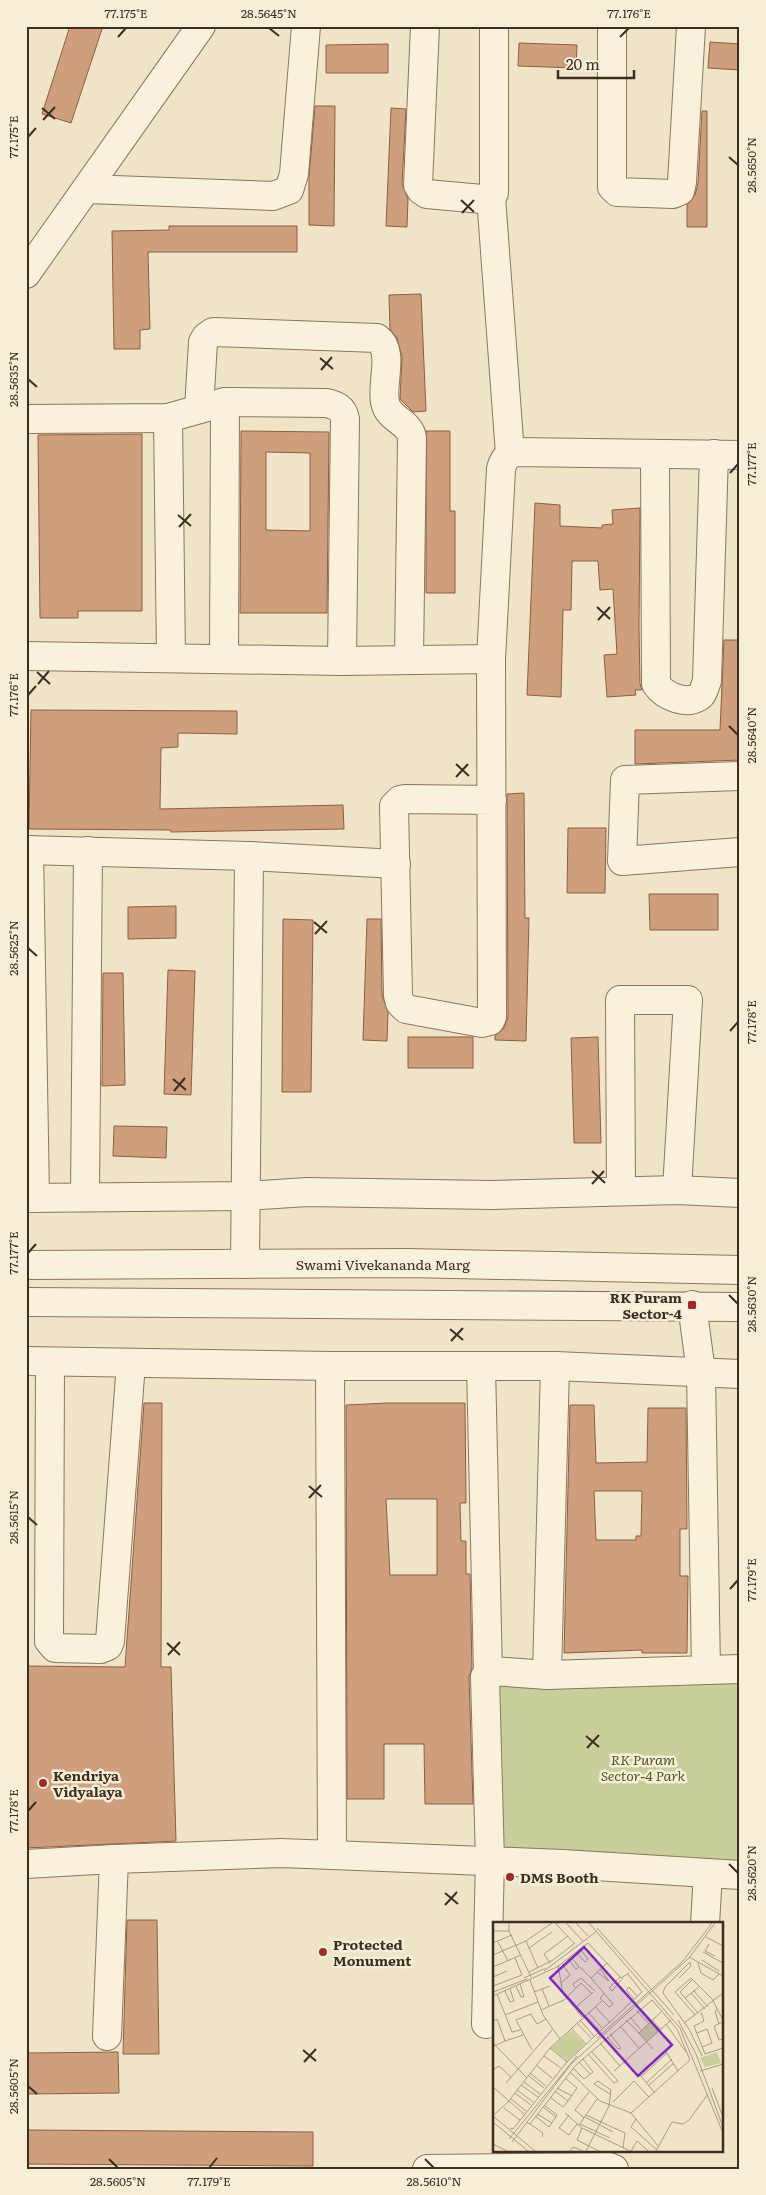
<svg xmlns="http://www.w3.org/2000/svg" width="766" height="2195" font-family="Literata,serif">
<rect width="100%" height="100%" fill="#f0e4c8"/>
<!-- green -->
<path fill="#c9cf9b" d="M740,1668v203l-250,-18 -2,-180z"/>
<!-- building -->
<g fill="#cf9f7d" stroke="#8d5f41" fill-rule="evenodd">
<path d="M70,26h33l-32,97 -29,-9z"/>
<path d="M710,42l30,2v26l-32,-2z"/>
<path d="M519,43l58,2 -1,23 -58,-2z"/>
<path d="M388,44v29h-62v-28z"/>
<path d="M315,106h20l-1,120 -25,-1v-48z"/>
<path d="M391,108l15,1 -4,75 6,15 -1,28 -21,-1z"/>
<path d="M702,111h5v116h-20v-22l8,-10 3,-12z"/>
<path d="M169,226h128v26h-149l2,77 -10,1v19h-26l-2,-118 57,-1z"/>
<path d="M421,294l5,117 -13,1 -13,-13 2,-42 -5,-19 -7,-9 -1,-34z"/>
<path d="M241,431l88,1 -2,181h-87zM266,452l44,1v78l-44,-1z"/>
<path d="M426,431h24v80h5v82h-29z"/>
<path d="M142,434v177h-64v7h-38l-2,-183z"/>
<path d="M535,503l25,2v21l42,2v-3l11,-1 -1,-14 28,-2 -1,119 1,57 2,6h-7l1,5 -29,2 -3,-42 13,-1 -4,-65 -13,1 -2,-29h-26l-1,49h-8l-2,87 -34,-2z"/>
<path d="M724,640h16v120l-105,4v-34h85z"/>
<path d="M31,710l206,1v23l-59,-1v14l-17,1 -1,61 183,-4 1,24 -173,3v-2l-142,-1z"/>
<path d="M524,793l1,125h4l-3,123 -31,-1v-4l9,-8 4,-11 -1,-223z"/>
<path d="M568,828h38l-1,65h-38z"/>
<path d="M649,894h69v36h-68z"/>
<path d="M176,906v32l-48,1v-32z"/>
<path d="M283,919l30,1 -2,172h-29z"/>
<path d="M367,919h14l1,76 6,17 -1,29 -24,-1z"/>
<path d="M168,970l27,1 -4,124 -27,-1z"/>
<path d="M103,973h20l2,112 -23,1z"/>
<rect x="408" y="1037" width="65" height="31"/>
<path d="M598,1037l3,106h-27l-3,-105z"/>
<path d="M114,1126l53,1 -1,31 -53,-2z"/>
<path d="M144,1403h18l-1,264h10l5,174 -150,7v-182l99,1z"/>
<path d="M387,1403h78l1,100h-6l1,38h5v33h4l2,94 -3,9 4,127h-48l-1,-60h-40v55h-37l-1,-394zM386,1499h51v76h-47z"/>
<path d="M570,1405h24l2,58 51,-1 1,-54h38l1,121h-7v47h8l-1,77h-45v-3l-78,3zM594,1491h48l-1,45h-5v4h-40z"/>
<path d="M127,1920h30l2,134h-36z"/>
<path d="M118,2052l1,41 -91,1 -1,-41z"/>
<path d="M26,2130l287,2v34l-287,-2z"/>
</g>
<g fill="none" stroke-linecap="round" stroke-linejoin="round">
<!-- minor casing -->
<g stroke="#8d765c" stroke-width="30">
<g id="minor">
<path d="M425,26l-7,159 3,5 6,4 55,5 9,-2 3,-4v-167"/>
<path d="M612,26v161l5,5 56,2 7,-3 2,-9 9,-156"/>
<path d="M87,189l186,7 16,-6 5,-16 12,-148"/>
<path d="M491,197l19,257"/>
<path d="M26,274l175,-248"/>
<path d="M199,409l4,-67 3,-5 7,-5 164,6c18,13 4,44 8,64 3,18 25,19 27,36l-3,222"/>
<path d="M168,418l3,240"/>
<path d="M26,419l142,-1 57,-16 101,1c10,2 17,5 19,16l-3,242"/>
<path d="M655,454l1,230c8,12 32,23 45,11 3,-3 4,-10 6,-14l7,-227"/>
<path d="M26,656l316,5 149,-2"/>
<path d="M224,659l1,-257"/>
<path d="M740,776l-115,4 -3,81 118,-9"/>
<path d="M492,800l-87,-1 -5,1 -6,6 4,189 2,8 6,6 76,14 8,-2 2,-4 -1,-358 10,-190c2,-8 5,-14 14,-17l225,3"/>
<path d="M26,850l223,6 147,8"/>
<path d="M29,850l6,347"/>
<path d="M621,1191l-1,-191h68l-11,190"/>
<path d="M85,1196l3,-345"/>
<path d="M26,1198l220,-2 61,-4 184,3 186,-5 63,3"/>
<path d="M245,1264l4,-408"/>
<path d="M26,1265l382,-2 332,7"/>
<path d="M26,1302l714,5"/>
<path d="M692,1305l9,67 5,298"/>
<path d="M26,1361l304,5h225l185,8"/>
<path d="M50,1362l-1,279 6,7 46,1 7,-3 2,-5 21,-278"/>
<path d="M330,1366l2,488"/>
<path d="M481,1366l7,307"/>
<path d="M547,1675l8,-309"/>
<path d="M26,1864l88,-5 167,-6 282,11 177,11"/>
<path d="M705,1924l3,-51"/>
<path d="M486,2024l4,-163 -5,-184 8,-6 54,4 193,-6"/>
<path d="M107,2036l7,-177"/>
<path d="M427,2169l182,-2 5,2"/>
</g>
</g>
<!-- minor -->
<use href="#minor" stroke="#faf1dc" stroke-width="28"/>
</g>
<!-- ticks -->
<path fill="none" stroke="#3d2e20" stroke-width="2" d="M269,28l10,8M118,37l8,-9M620,37l9,-9M42,108l13,11M43,120l12,-13M28,137l8,-9M729,157l9,8M461,200l13,12M462,213l12,-13M320,358l13,11M321,370l11,-13M28,379l9,8M730,473l8,-9M178,515l13,11M179,527l12,-13M597,607l13,12M598,620l12,-13M37,672l13,12M38,684l11,-13M28,695l8,-9M729,726l9,9M456,764l13,12M456,777l12,-13M314,922l13,11M315,934l12,-13M28,948l9,8M730,1031l8,-9M173,1079l13,11M174,1091l11,-13M592,1171l13,12M592,1184l12,-13M28,1253l8,-9M729,1295l9,9M450,1329l13,11M451,1341l12,-13M309,1486l13,11M309,1498l12,-13M28,1517l9,8M730,1589l8,-9M167,1643l13,12M168,1655l12,-13M586,1736l13,11M587,1748l12,-13M28,1811l8,-9M729,1864l9,9M445,1893l13,11M445,1905l12,-13M303,2050l13,11M304,2062l12,-13M28,2086l9,8M109,2159l9,9M425,2159l9,9M209,2168l8,-10"/>
<!-- markers -->
<g fill="#9e2a2b" stroke="#f7eed8" stroke-width="2">
<rect x="687" y="1300" width="10" height="10" rx="2.5"/>
<circle cx="43" cy="1783" r="5"/>
<circle cx="510" cy="1877" r="5"/>
<circle cx="323" cy="1952" r="5"/>
</g>
<g text-anchor="middle" dominant-baseline="central" stroke-width="5" stroke-linejoin="round" paint-order="stroke">
<!-- street labels -->
<g font-size="14" fill="#3d2e20" stroke="#f7eed8">
<text x="383" y="1264">Swami Vivekananda Marg</text>
</g>
<!-- poi labels -->
<g font-size="14" font-weight="bold" fill="#3d2e20" stroke="#f7eed8" text-anchor="start">
<text x="682" y="1297" text-anchor="end">RK Puram<tspan x="682" dy="16">Sector-4</tspan></text>
<text x="53" y="1775">Kendriya<tspan x="53" dy="16">Vidyalaya</tspan></text>
<text x="520" y="1877">DMS Booth</text>
<text x="333" y="1944">Protected<tspan x="333" dy="16">Monument</tspan></text>
</g>
<!-- park labels -->
<g font-size="14" font-style="italic" fill="#4d5a26" stroke="#f7eed8">
<text x="643" y="1759">RK Puram<tspan x="643" dy="16">Sector-4 Park</tspan></text>
</g>
</g>
<!-- overview -->
<g transform="translate(493 1922)">
<rect width="230" height="230" fill="#f0e4c8"/>
<path d="M160,98l9,9 -16,12 -7,-8zM78,108l14,14 -18,17 -16,-13zM224,130l4,11 -16,4 -5,-9z" fill="#c9cf9b"/>
<path fill="none" stroke="#a89b85" stroke-width="1" d="M16,1v8l22,46M62,1l20,21M73,1l17,18M83,1l12,13M96,1l91,105 43,105M104,6l77,87M0,9h16M213,15l17,9M33,19l12,27M5,20l10,19M0,21l19,-8M216,22l-4,7 10,5M36,26l23,-16M83,30l9,10 3,-3 -8,-10M210,30l20,11M0,33l33,-14 26,-18M196,35l34,19M75,37l8,10 3,-2 -8,-10M209,38l17,11M197,40l-25,25 -2,6 26,36 13,27M57,41l-6,-9 24,-18M205,41l3,10 12,7 6,-6M65,43l5,29 19,23M0,45l28,-12M87,45l11,11M51,49l53,-40M36,50l24,-12 22,-17M104,50l12,9 -9,-12M0,55l14,-6M127,55l-11,11 3,3 11,-13M31,56l22,-10M186,56l12,-12 -1,-4M37,58l13,35 17,24M199,58l-12,12 18,21M68,61l9,-8 -8,-11M0,64l29,-11 -7,-17M23,64l5,11h3l-4,-13M82,66l-2,-4 8,-6 14,13M49,67l7,17M12,69l5,11 4,-1 -4,-12M201,69l14,16M0,70l34,-13M41,70l16,-6M198,71l14,16M4,72l15,38 8,-2M111,72l-4,4 9,9 4,-3 -22,-26 16,-15M0,74l64,-29 31,-24 33,35 8,-5M192,76l14,-11M141,77l-8,-9 3,-3 8,9M102,84l15,17M82,86l18,-16M147,86l12,13M225,87l-3,2 4,13M48,88l23,-10 17,-17 11,11M143,88l13,14M95,90l14,16M208,90l3,9 -10,5 11,28M12,93l33,-13M92,93l14,15M202,93l-20,-23 16,-14 21,21 11,21M137,95l12,14M87,98l14,16M133,98l13,13M185,98l18,34 27,73M0,99l4,-2 8,22 -11,5M230,100l-9,4 5,14 4,-1M84,101l14,15M191,101l39,-30M173,102l20,28M127,104l19,22M78,106l15,16M204,111l10,-4 5,14 -10,4M114,115l11,12 3,-1 -11,-14M104,116l86,-77 29,-38M12,119l18,-6M0,121l34,35M107,121l20,23M57,126l17,14M160,127l-14,-16 23,-22M39,128l-16,-30 15,-6 6,10 9,-5M95,132l26,29 4,-2 -27,-30M212,132l18,-6M51,134l17,12M86,140l11,12M43,143l16,13M80,146l11,11 9,-7 -10,-13M0,148l6,-4 12,11M121,149l57,-51M207,149l23,-7M77,150l30,29 31,12 28,34M37,151l16,13M36,154l15,12M148,155l26,-24M31,160l16,12M13,161l46,-53M153,161l26,-24M28,163l17,12M155,164l26,-23M0,165l31,27M64,166l15,8M219,166l11,29M24,168l16,12M62,169l13,10M22,171l16,12M162,171l-16,-19 26,-24 13,21M57,175l13,10 5,-6 9,-13 -12,-10M18,177l15,12M120,180l21,-21 15,16M50,185l13,10M11,186l16,12M72,191l17,15 48,23M2,192l13,-12 42,-54 52,-47M44,192l15,9M76,193l-10,13 10,7 8,-11M93,193l39,18 -2,15M0,194l42,35M42,194l14,11 8,-12 -13,-10M92,195l28,15M91,196l-9,-8 14,-18M143,197l-5,8 26,23M0,200l35,29M34,201l3,1 46,-59 76,-65 25,29 13,31 -59,53M37,202l13,9 -1,4M87,202l30,14M86,203l18,-26M17,206l3,1 54,-67 75,-70 -14,-18M89,206l-5,12 22,11M16,217l68,-83M19,220l59,-78 118,-106 26,-35M0,222l14,7M77,229l3,-4 10,4M93,229l23,-45 2,-16 -13,-9 -4,3 16,10M138,229l6,-10 11,10M163,229l16,-29 11,2 6,-4 19,-26"/>
<path fill="#7b2cbf" fill-opacity="0.15" stroke="#7b2cbf" stroke-width="2.5" d="M91,25l88,98 -34,31 -88,-98z"/>
<rect width="230" height="230" fill="none" stroke="#3d2e20" stroke-width="2.5"/>
</g>
<!-- border -->
<rect width="766" height="2195" fill="none" stroke="#f7eed8" stroke-width="55"/>
<!-- scale -->
<path d="M558 70v8h76v-8" fill="none" stroke="#3d2e20" stroke-width="2.5"/>
<text x="566" y="70" font-size="15" fill="#3d2e20" stroke="#f7eed8" stroke-width="4" paint-order="stroke">20 m</text>
<rect x="28" y="28" width="710" height="2140" fill="none" stroke="#3d2e20" stroke-width="2"/>
<g font-size="12" text-anchor="middle" fill="#3d2e20">
<text x="126" y="18">77.175°E</text>
<text x="269" y="18">28.5645°N</text>
<text x="629" y="18">77.176°E</text>
<text transform="translate(14 137) rotate(-90)" y="4">77.175°E</text>
<text transform="translate(752 165) rotate(-90)" y="4">28.5650°N</text>
<text transform="translate(14 379) rotate(-90)" y="4">28.5635°N</text>
<text transform="translate(752 464) rotate(-90)" y="4">77.177°E</text>
<text transform="translate(14 695) rotate(-90)" y="4">77.176°E</text>
<text transform="translate(752 735) rotate(-90)" y="4">28.5640°N</text>
<text transform="translate(14 948) rotate(-90)" y="4">28.5625°N</text>
<text transform="translate(752 1022) rotate(-90)" y="4">77.178°E</text>
<text transform="translate(14 1253) rotate(-90)" y="4">77.177°E</text>
<text transform="translate(752 1304) rotate(-90)" y="4">28.5630°N</text>
<text transform="translate(14 1517) rotate(-90)" y="4">28.5615°N</text>
<text transform="translate(752 1580) rotate(-90)" y="4">77.179°E</text>
<text transform="translate(14 1811) rotate(-90)" y="4">77.178°E</text>
<text transform="translate(752 1873) rotate(-90)" y="4">28.5620°N</text>
<text transform="translate(14 2086) rotate(-90)" y="4">28.5605°N</text>
<text x="118" y="2186">28.5605°N</text>
<text x="209" y="2186">77.179°E</text>
<text x="434" y="2186">28.5610°N</text>
</g>
</svg>
